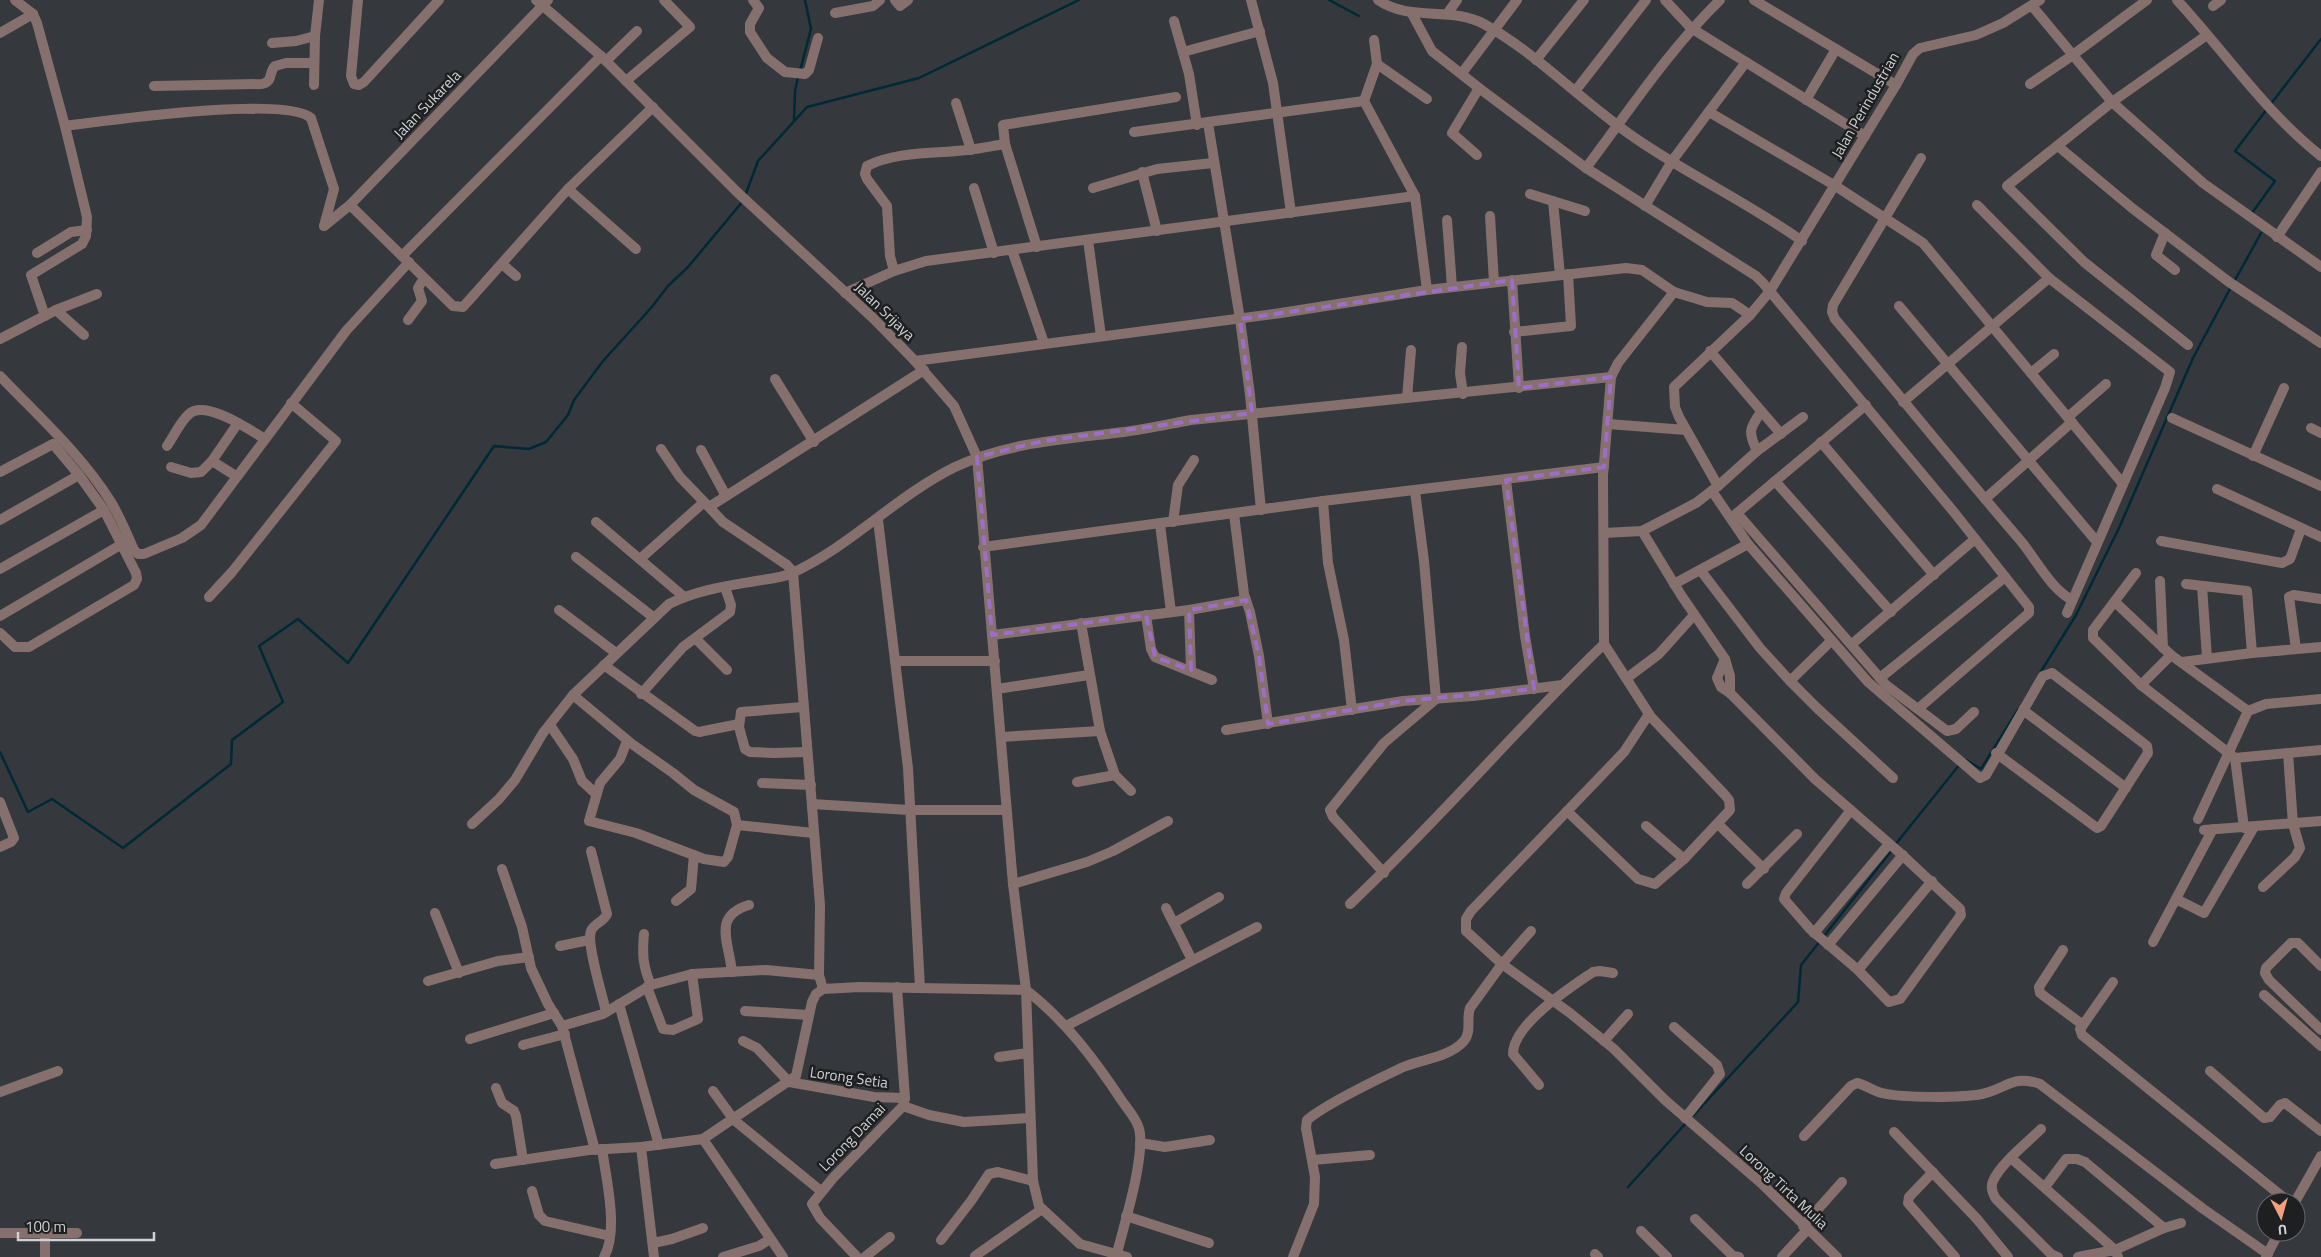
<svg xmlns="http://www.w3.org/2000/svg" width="2321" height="1257" font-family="'Titillium Web',sans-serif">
<rect width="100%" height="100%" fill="#35383d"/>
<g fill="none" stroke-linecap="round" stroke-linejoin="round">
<!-- stream -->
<g stroke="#002936" stroke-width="2.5">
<path d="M1329,0l30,16"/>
<path d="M800,71l11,-42 -6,-29"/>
<path d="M2270,105l51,-66"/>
<path d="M794,121l1,-30 3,-14"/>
<path d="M745,196l13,-35 49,-54 112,-29 160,-78"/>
<path d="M2252,213l23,-32 -40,-30 32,-42"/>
<path d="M2234,282l27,-49"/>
<path d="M2040,673l36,-58 43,-87 74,-170 38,-71"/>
<path d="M0,752l28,60 24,-13 71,49 108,-84 1,-24 51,-38 -24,-56 39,-27 50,44 146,-217 35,3 17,-7 22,-27 6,-15 29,-39 48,-53 17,-22 20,-19 55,-66"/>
<path d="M1966,760l15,9 38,-61"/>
<path d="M1895,845l65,-81"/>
<path d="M1824,936l68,-86"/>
<path d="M1691,1118l107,-116 3,-37 20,-25"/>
<path d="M1628,1187l59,-65"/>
</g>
<!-- minor -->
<g stroke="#86706d" stroke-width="10">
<path d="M15,0l18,14 4,9 28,103 22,91 -1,19 -4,8 -51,31 14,41"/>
<path d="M358,0l-7,76 3,8 5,1 5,-3 75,-82"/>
<path d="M536,0l65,56 136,136 137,127 41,42 39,45 23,51 36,427 13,106c39,30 69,70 96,111 7,10 17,21 18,33 3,31 -16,91 -24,123"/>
<path d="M753,0l6,8 -9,16v8l17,26 18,14 20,2 4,-4 9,-32"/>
<path d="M895,0l5,6 8,-6"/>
<path d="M1251,0l22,83 18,130"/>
<path d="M1378,0c31,22 73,6 106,24 57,32 102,82 157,118 52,35 109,62 161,99"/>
<path d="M1665,0l26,28 174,108"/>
<path d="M1754,0l142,85"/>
<path d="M2177,0c48,52 88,112 144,156"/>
<path d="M2032,6l80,96 91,81 118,84"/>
<path d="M2213,6l8,-6"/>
<path d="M1411,12l21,39 47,37 107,80 170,108 7,7 190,228 76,96v6l-110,95"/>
<path d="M835,13l38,-7 7,-6"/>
<path d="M1447,14l10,-14"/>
<path d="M1174,21l15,53 8,51"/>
<path d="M0,33l33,-19"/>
<path d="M272,43l24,-2 19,-5"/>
<path d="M1183,52l77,-21"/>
<path d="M1536,60l48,-60"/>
<path d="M606,61l31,-30"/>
<path d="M1377,64l50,35"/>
<path d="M1462,73l55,-73"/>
<path d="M626,81l64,-54 -26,-27"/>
<path d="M2030,84l40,-27 77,-57"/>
<path d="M314,85l1,-49 4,-36"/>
<path d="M154,86l108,-2c12,-3 6,-11 13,-18l11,-3h28"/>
<path d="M1576,90l70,-90"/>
<path d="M1806,100l30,-51"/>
<path d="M1364,101l13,-37 -3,-24"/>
<path d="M956,103l15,47"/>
<path d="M1709,112l125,73 89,58 200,241"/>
<path d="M1208,123l32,196 10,76 11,115"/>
<path d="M65,126c40,-5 220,-31 246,-8l23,71 -10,37"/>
<path d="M1134,132l230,-31 51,95 12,94"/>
<path d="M2059,147l73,61 97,74 92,61"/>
<path d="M1477,155l-25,-22 27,-45"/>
<path d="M1921,158l-88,147 -1,7 3,7c62,73 122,148 185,221 16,19 30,48 52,60"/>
<path d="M1586,168c43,-57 82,-117 134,-168"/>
<path d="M1142,172l15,59"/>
<path d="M974,188l20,65"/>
<path d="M1093,188l64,-19 56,-6"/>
<path d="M568,189l68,60"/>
<path d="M1530,194l55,17"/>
<path d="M1553,201l7,74"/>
<path d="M350,205l103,101 10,1 105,-118 85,-82"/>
<path d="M1977,205l72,73 121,94 -5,16 -98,225"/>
<path d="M1645,206l27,-45 74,-99"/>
<path d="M1490,216l4,66"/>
<path d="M1447,220l5,67"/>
<path d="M324,226l26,-21 198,-205"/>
<path d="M2165,233l-9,22 19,15"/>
<path d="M2277,237l44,-65"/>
<path d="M1088,240l13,96"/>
<path d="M1037,247l-32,-103 -2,-19 173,-28"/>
<path d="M1012,250l32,93"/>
<path d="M37,253l34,-21 16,-2"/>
<path d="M402,256l199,-200"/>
<path d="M502,264l14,12"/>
<path d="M894,271l-4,-15 -3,-50 -20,-27 -2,-5 2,-8c30,-15 67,-12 100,-16 12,-1 25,-4 38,-6"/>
<path d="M1512,280l7,108"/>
<path d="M845,293l49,-22 32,-10 489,-65"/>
<path d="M1899,306l198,236"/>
<path d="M56,310l28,25"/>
<path d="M408,320l14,-19 -4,-13 6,-10"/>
<path d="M1514,332l57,-6 -3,-52"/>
<path d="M0,339l56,-29 41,-16"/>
<path d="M2188,345l-104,-83 -77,-76 105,-84 95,-67"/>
<path d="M1462,347l-2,26 3,21"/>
<path d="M1710,351l71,83"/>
<path d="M915,361l366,-48 146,-23 199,-22 16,2 32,22 33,10 25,1 18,12"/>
<path d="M2031,373l23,-19"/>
<path d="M0,376c38,40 81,78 111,126 9,15 16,32 23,48l4,4h6l38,-16 19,-13 145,-194 63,-69"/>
<path d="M775,379l39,63"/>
<path d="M1407,398l4,-48"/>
<path d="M1903,402l146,-124"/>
<path d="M2068,417l38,-33"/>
<path d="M2172,418l149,68"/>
<path d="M1608,424l78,6"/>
<path d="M2311,428l10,5"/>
<path d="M1821,442l113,133"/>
<path d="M167,446c7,-10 13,-24 22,-32 16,-15 61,16 76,25"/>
<path d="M661,449l19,28 28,29"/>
<path d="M701,450l25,46"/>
<path d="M1757,451c-9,-19 -8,-22 4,-39"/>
<path d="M2253,456l31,-68"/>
<path d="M212,461l26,-38"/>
<path d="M171,467l20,6 10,-1 11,-11 24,15"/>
<path d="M0,472l53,-28 26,31 25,35 32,63 1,6 -3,6 -105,62h-14l-15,-14"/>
<path d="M1506,480l19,156 9,53"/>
<path d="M1775,481l116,131"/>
<path d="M1718,486l39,-35 46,-34"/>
<path d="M2217,489l104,48"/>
<path d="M1712,491l36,53"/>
<path d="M1985,499l87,-77"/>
<path d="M1323,501l5,62 16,77 8,70"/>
<path d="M1737,513l149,172 61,46 9,-2 18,-17"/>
<path d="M1234,514l10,80 6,18 9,44 9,68"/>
<path d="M0,520l79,-45"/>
<path d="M878,520l30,248 12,220"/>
<path d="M1732,520l5,-7 129,-108"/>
<path d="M596,522l87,74"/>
<path d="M1173,522l5,-37 16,-25"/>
<path d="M1160,524l11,88"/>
<path d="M1642,531l39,64 44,64 5,17v17l85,86 85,74 60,56 1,6 -61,84 -11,3 -31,-32 -48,-41 -26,-30 2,-6 65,-83"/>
<path d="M1604,533l38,-2 54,-28 22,-17 -39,-69 -4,-10 -1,-20 76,-72 20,-24 126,-206 17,-31 7,-6 56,-13 27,-12 37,-23"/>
<path d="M2161,541l121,22 8,-4 11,-30"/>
<path d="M983,547l340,-46 281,-34"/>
<path d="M576,557l77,60"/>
<path d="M640,559l63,-56"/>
<path d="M0,569l104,-59"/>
<path d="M1701,571l59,77 30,33 41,-40"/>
<path d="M2136,573l-43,57v8l48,47 94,73 9,70"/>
<path d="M2160,581l3,67"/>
<path d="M1674,584l74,-40 120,138 112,96 6,-3 57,-99 9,-3 95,73 1,7 -47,73 -4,2 -101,-75"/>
<path d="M2186,584l61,7 5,62"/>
<path d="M2202,586l5,72"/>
<path d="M209,597l23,-25 104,-131 -45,-38"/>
<path d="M2115,602l56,53 77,56"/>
<path d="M559,610l57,43"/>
<path d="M1189,610l2,60"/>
<path d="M1146,615l5,34 4,8 57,23"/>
<path d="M0,616l122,-72"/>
<path d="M1081,623l19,108 15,44 16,16"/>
<path d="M992,635l197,-25 57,-10"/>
<path d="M696,639l31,31"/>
<path d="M1852,644l123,-105"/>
<path d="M2296,649l-7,-52 5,-2 27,4"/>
<path d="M1725,659l-8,19 4,9 9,6"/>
<path d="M895,661h100"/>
<path d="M2182,662l70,-9 69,-6"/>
<path d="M604,665l91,66 4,1 40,-8"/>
<path d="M1627,678l32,-24 35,-39"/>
<path d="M1880,678l125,-101"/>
<path d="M1790,681l27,27 76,70"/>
<path d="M2141,685l30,-30"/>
<path d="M997,689l92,-14"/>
<path d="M641,694l42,-47 47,-35 1,-7 -6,-18"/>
<path d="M573,695l59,49 41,29 21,17 40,22 3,13"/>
<path d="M803,707l-62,5 -2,15 6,22 5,3 24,1 33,-1"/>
<path d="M2023,710l103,78"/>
<path d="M1649,714l-25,38 -153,159 -5,8v12l36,33 68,49 44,36 51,51 96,83 76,74"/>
<path d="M550,725l23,34 9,22 13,12"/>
<path d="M1226,730l177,-29 70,-5 89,-11"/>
<path d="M1001,737l99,-6"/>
<path d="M627,741l-7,18 -20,24 -11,38 47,12 68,26 20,3 4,-5 9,-32 76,8"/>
<path d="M2235,758l86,-8"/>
<path d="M1077,782l38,-7"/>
<path d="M762,783l49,2"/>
<path d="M0,802l14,36 -3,4 -11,5"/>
<path d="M812,804l97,6h97"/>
<path d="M1567,811l71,68 17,5 29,-25 46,-49 -1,-10 -4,-5 -74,-78 -47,-73 -1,-168 8,-99 7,-14 56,-71"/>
<path d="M2198,819l50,-108 18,-7 55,-5"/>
<path d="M472,824l27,-25 16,-19 28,-47 30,-38 96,-91c27,-14 58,-18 87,-23 11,-2 24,-3 34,-7 60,-27 106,-78 165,-107 53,-25 112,-28 169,-35 23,-3 45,-8 67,-12l420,-43"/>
<path d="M1718,824l46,45"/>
<path d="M1646,826l38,33"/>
<path d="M2204,830l117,-9"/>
<path d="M591,851l16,63c-3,8 -13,9 -16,17 -5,12 12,66 15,81"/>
<path d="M502,869l20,58 9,41 17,36 14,22 41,-12 48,-29 41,-11 74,-4 53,5"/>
<path d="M1384,873l-51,-56 -3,-7 54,-67 52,-44 -12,-138 -9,-70"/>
<path d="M1013,884l74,-22 26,-11 55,-30"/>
<path d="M1747,884l50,-50"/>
<path d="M2263,887l32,-30 5,-9 -7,-24 -5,-71"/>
<path d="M2176,899l28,14 50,-86"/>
<path d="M676,901l15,-12 3,-34"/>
<path d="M1350,904c88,-83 167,-176 254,-260"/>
<path d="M1166,908l26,52"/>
<path d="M435,913l24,60"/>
<path d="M1174,923l45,-26"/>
<path d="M1814,933l75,-89"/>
<path d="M644,934c-2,20 -1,33 7,51"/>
<path d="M2153,942l60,-113"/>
<path d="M1828,945l75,-90"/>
<path d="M560,946l29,-6"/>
<path d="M2063,950l-24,37 1,6 43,32"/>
<path d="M2321,966l-23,-23h-7l-25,25 -1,5 4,7 52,50"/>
<path d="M1858,970l74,-89"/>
<path d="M732,972c-3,-30 -20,-56 17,-67"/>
<path d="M428,981l70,-20 31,-4"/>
<path d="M2113,982l-30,43 -3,4 2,6 207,167"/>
<path d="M647,987l16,42 10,1 25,-11 -6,-45"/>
<path d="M823,989l-4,-14 1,-70 -27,-333 -6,-7 -64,-43 -14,-15 215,-137"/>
<path d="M2264,995l57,51"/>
<path d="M619,1004l40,141"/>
<path d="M745,1011l64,4"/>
<path d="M562,1026l33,124"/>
<path d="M1066,1026l191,-99"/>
<path d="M1674,1027l43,38 3,9 -35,44"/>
<path d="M470,1039l84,-26"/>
<path d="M743,1041l14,7 32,34 85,15 31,1"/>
<path d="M1604,1041l24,-27"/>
<path d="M523,1045l42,-11"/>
<path d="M999,1057l29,-4"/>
<path d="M2210,1071l54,47 6,-1 10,-12 5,-2 36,28"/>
<path d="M1539,1085l-26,-31c0,-30 57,-66 80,-82l7,-1 13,2"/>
<path d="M496,1088l6,15 12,8 2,5 7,44"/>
<path d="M713,1091l21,29 87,71"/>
<path d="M0,1092l58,-21"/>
<path d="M903,1106l26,9 35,7 66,-4"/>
<path d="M2041,1129c-14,14 -40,34 -48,52 -3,6 0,13 3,18l55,55 7,3"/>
<path d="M1894,1132l83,87 31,38"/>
<path d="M1804,1136l47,-50 6,-3c9,2 16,8 25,10 20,5 79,5 100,1 24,-5 31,-20 58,-10l162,124 66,46"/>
<path d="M703,1139l80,118"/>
<path d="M1140,1143l25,4 45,-7"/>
<path d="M641,1147l13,110"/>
<path d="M602,1149c4,29 17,82 2,108"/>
<path d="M2011,1158l104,92 -37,7"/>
<path d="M1313,1160l57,-5"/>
<path d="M495,1164l94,-14 52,-3 62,-8 93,-63 16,-74 4,-8 7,-5 37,-2 166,3 7,191 6,25 41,38 47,13"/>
<path d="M1933,1172l-24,25 -1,6 47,54"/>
<path d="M2045,1187l21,-28h11l8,3 79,66 -49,22 3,7"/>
<path d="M532,1191l7,24 6,6 65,15"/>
<path d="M2295,1202l26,-46"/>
<path d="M1126,1216l83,27"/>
<path d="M1695,1219l38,37 6,1"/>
<path d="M1803,1226l39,-44"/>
<path d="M2164,1228l17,-5"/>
<path d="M1641,1231l26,26"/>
<path d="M0,1233h77"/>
<path d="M45,1234v23"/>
<path d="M941,1240l30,-39 18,-27 9,-2 35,9"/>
<path d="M653,1243l19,-4 31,-11"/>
<path d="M1595,1254l3,3"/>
<path d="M975,1256l67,-47"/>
<path d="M723,1257l36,-11 11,-7"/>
<path d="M857,1257l-37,-39 -8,-14 21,-26 70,-72 2,-8 -8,-111"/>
<path d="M865,1257l25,-20"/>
<path d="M1293,1257l21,-53 1,-27 -9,-49 1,-8c20,-17 69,-40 94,-52 20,-9 48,-10 63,-27 8,-10 2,-22 6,-33l32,-44 29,-33"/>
<path d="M1782,1257l25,-27"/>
<path d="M2266,1257l13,-25"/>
</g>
</g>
<!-- marked area -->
<path fill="none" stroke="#9d6ec7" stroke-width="4" stroke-dasharray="10 6" stroke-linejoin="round" d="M1512,280l7,108 92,-11 -7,90 -98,13 28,209 -131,12 -135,23 -9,-68 -13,-56 -57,10 2,60 -36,-13 -9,-42 -154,20 -15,-178 66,-16 209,-28 -12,-94z"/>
<g text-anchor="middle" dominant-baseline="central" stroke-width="5" stroke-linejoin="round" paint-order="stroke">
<!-- street labels -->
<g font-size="15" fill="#d0d1d4" stroke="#1e1f21">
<text transform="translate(427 104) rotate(-46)">Jalan Sukarela</text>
<text transform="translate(1865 105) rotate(-60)">Jalan Perindustrian</text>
<text transform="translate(885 311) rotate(44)">Jalan Srijaya</text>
<text transform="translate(849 1077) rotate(8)">Lorong Setia</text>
<text transform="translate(852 1137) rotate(-46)">Lorong Damai</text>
<text transform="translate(1784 1187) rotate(43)">Lorong Tirta Mulia</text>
</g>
</g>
<!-- north arrow -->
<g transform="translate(2281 1217) rotate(174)"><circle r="24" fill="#1e1f21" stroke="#656669"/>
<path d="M0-4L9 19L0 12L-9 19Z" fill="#f1a17d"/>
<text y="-8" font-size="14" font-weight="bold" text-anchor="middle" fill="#d0d1d4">U</text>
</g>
<!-- scale -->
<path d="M18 1232v8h136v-8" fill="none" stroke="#d0d1d4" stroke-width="2.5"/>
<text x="25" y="1232" font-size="15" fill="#d0d1d4" stroke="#1e1f21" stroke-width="4" paint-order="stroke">100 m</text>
</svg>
